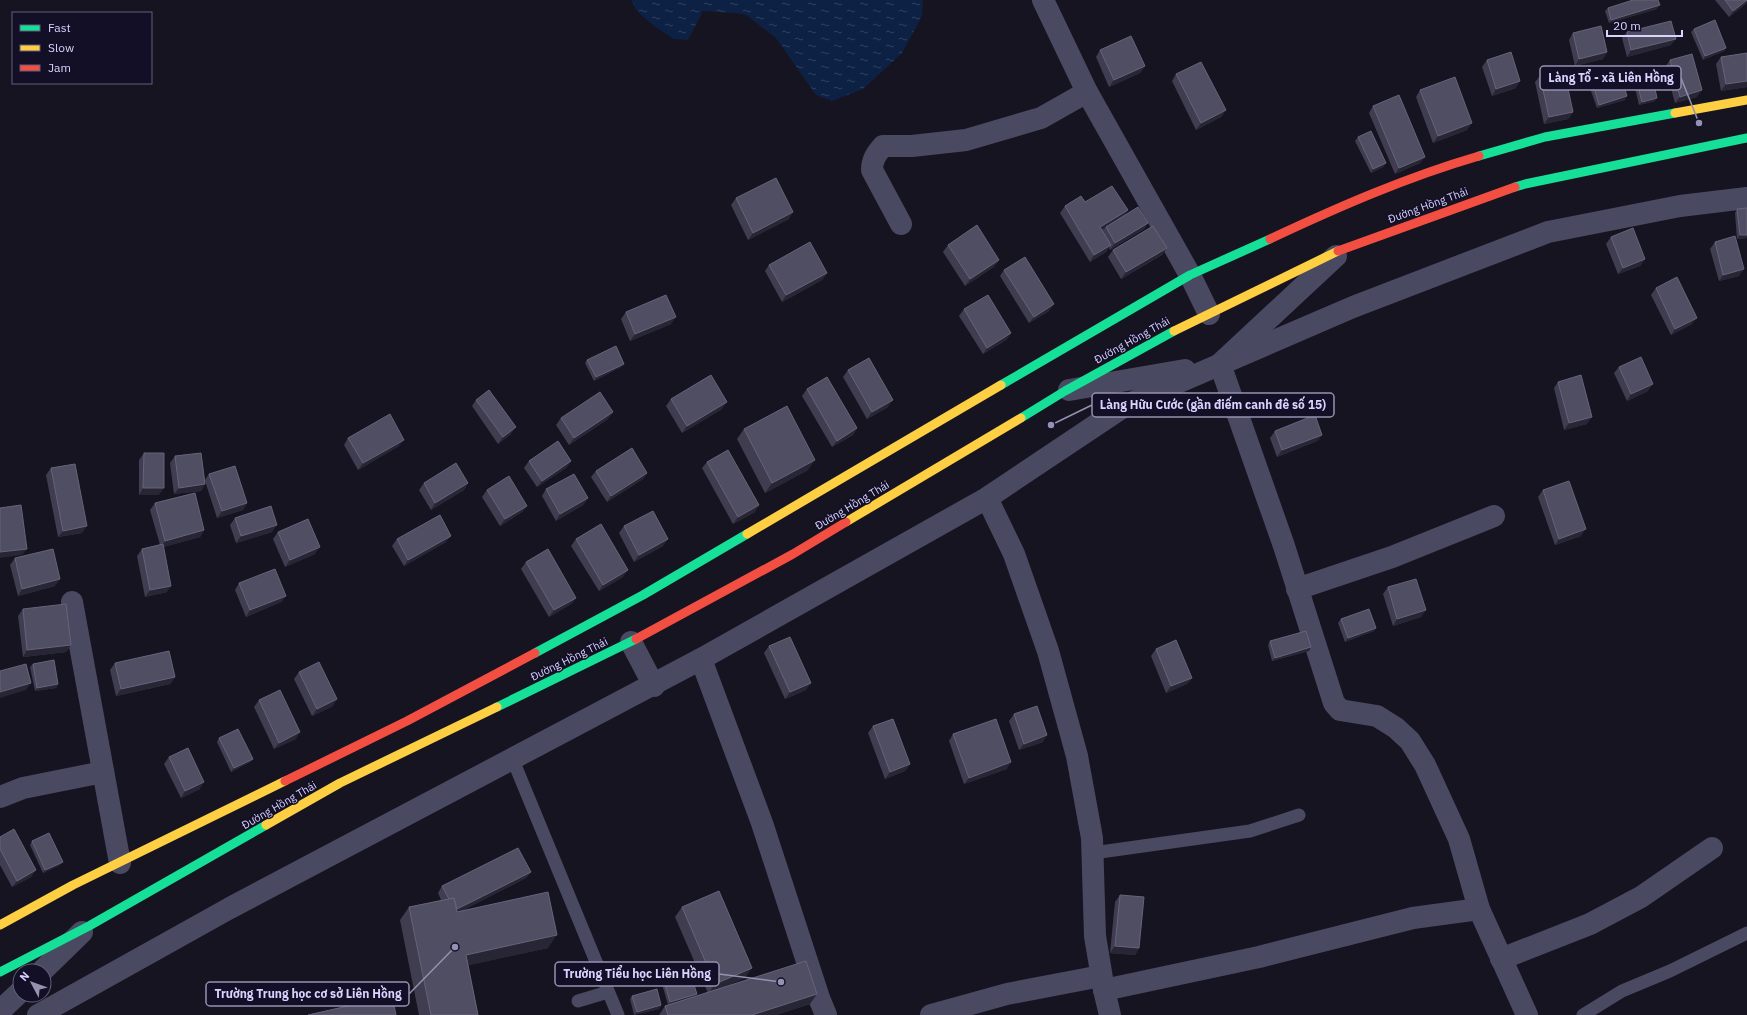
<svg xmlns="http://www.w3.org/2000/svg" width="1747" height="1015" font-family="'IBM Plex Sans',sans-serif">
<defs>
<pattern id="water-ripples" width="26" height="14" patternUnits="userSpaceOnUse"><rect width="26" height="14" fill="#0d2144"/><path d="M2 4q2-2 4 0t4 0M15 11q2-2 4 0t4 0" fill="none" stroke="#304060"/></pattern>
</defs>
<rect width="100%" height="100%" fill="#161421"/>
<!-- water -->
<path fill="url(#water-ripples)" d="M631,0h292l-1,16 -20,37 -39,36 -31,12 -16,-6 -40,-57 -31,-24 -42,-3 -15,29 -14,-1 -20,-13 -17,-15z"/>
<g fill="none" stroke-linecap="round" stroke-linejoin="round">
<!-- lane -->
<g stroke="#4a4962" stroke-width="13">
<path d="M513,760l105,255"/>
<path d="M1093,853l157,-22 49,-16"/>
<path d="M578,1001l30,-9"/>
<path d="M1583,1015l39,-24 48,-20 77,-38"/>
</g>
<!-- street -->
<g stroke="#4a4962" stroke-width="22">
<path d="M1043,0l44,92 103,183 19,39"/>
<path d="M901,224l-29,-54c0,-10 4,-16 11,-24h29l54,-6 75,-22 46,-26"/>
<path d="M1336,256l-116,108 64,182 50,157 6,7 37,6 19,12 14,13 15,24 34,74 20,70 48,106"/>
<path d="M1069,390l116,-20"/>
<path d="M987,498l27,56 34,97 29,105 15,82 3,98 9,54 6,25"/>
<path d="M1297,589l95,-32 102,-41"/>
<path d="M72,602l48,261"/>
<path d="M631,642l23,44"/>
<path d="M701,659l61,164 57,175 7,17"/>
<path d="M0,797l23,-9 80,-16"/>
<path d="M1501,959l89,-35 51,-27 71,-49"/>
<path d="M42,971l40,-39"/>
<path d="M1104,990l155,-33 154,-39 66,-9"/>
<path d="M0,1011l20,-19"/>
<path d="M38,1015l192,-107 471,-249 286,-161 139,-93 227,-98 195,-75 132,-26 67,-8"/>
<path d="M931,1015l76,-21 94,-18"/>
</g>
<!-- fast -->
<g stroke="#16e098" stroke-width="9">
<path d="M1479,156l66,-19 130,-24"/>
<path d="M1515,187l10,-3 222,-46"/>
<path d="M1001,385l189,-110 80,-36"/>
<path d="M1021,418l44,-27 109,-60"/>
<path d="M535,653l108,-58 104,-61"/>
<path d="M497,707l139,-68"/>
<path d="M0,972l89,-46 177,-101"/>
</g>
<!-- slow -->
<g stroke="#ffcf43" stroke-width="9">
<path d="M1675,113l72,-13"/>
<path d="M1174,331l164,-80"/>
<path d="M846,522l175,-104"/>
<path d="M747,534l254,-149"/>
<path d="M266,825l74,-42 157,-76"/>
<path d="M0,925l73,-40 212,-104"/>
</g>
<!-- jam -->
<g stroke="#f24e42" stroke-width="9">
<path d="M1270,239c68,-32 137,-62 209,-83"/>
<path d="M1338,251l177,-64"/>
<path d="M636,639l157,-85 53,-32"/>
<path d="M285,781l122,-60 128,-68"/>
</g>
</g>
<!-- wall -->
<g fill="#403d50">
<path d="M1715,0h32v3l-18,14z"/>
<path d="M1608,8l49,1 -48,14 -4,-12z"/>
<path d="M1694,29l32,19 -2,3 -21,9 -12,-28z"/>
<path d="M1627,32l44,13 -44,12 -5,-19z"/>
<path d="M1573,33l34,19 -4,7 -28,7 -6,-26z"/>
<path d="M1100,50l45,16 -5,7 -31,14 -13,-30z"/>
<path d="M1747,53v34l-26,4 -5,-27 5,-7z"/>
<path d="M1487,60l29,28 -24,8 -10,-29z"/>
<path d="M1670,60l27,37 -22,6 -10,-36z"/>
<path d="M1176,74l50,36 -5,7 -25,13 -24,-49z"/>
<path d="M1635,75l20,26 -16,4 -6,-26z"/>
<path d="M1540,76l33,36 -5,7 -24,5 -9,-42z"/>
<path d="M1593,84l32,16 -28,8 -7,-20z"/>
<path d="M1420,90l47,40 -34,13 -17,-46z"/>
<path d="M1373,106l47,57 -25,11 -26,-61z"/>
<path d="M1358,137l28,26 -3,4 -12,6 -16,-32z"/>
<path d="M736,198l53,21 -41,21 -17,-35z"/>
<path d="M1085,202l43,8 -4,6 24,7 -4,6 -34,21 -1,-3 -3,5 -16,10 -30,-49 5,-7z"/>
<path d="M1737,209l10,29 -10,1 -2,-26z"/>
<path d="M1611,237l34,22 -5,7 -22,8 -12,-30z"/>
<path d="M1715,242l24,34 -20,5 -9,-32z"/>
<path d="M948,245l47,21 -30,20 -22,-34z"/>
<path d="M1167,248l-5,7 -41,24 -13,-22 5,-7z"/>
<path d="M769,265l58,8 -5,7 -40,22 -17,-31z"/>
<path d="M1004,270l45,41 -20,12 -29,-47z"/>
<path d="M1656,288l36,36 -21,11 -20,-40z"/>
<path d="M964,309l47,24 -5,7 -23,14 -24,-38z"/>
<path d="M626,312l45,12 -41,17 -9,-22z"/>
<path d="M587,360l34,7 -27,14 -9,-18z"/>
<path d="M1619,367l29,24 -21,10 -13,-28z"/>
<path d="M848,370l40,37 -21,12 -24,-42z"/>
<path d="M1558,382l29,42 -23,6 -10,-42z"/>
<path d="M807,389l50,39 -4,7 -21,12 -30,-51z"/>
<path d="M671,399l51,10 -40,24 -16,-27z"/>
<path d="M476,400l35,34 -13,10 -26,-38z"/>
<path d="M561,418l47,1 -39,26 -13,-20z"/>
<path d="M744,429l64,41 -43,23 -28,-54z"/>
<path d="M1275,431l47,4 -5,6 -40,16 -7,-19z"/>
<path d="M348,438l51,8 -41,24 -14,-25z"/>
<path d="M144,453l15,42h-20v-35z"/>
<path d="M175,456l30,24 4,-6 38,29 -4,7 -26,8 -12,-37v3l-4,7 -27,3 -4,-31z"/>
<path d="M529,461h42l-5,7 -29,19 -13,-19z"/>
<path d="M707,462l48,50 -22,12 -31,-56z"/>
<path d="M51,468l31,65 -24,4 -12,-62z"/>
<path d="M596,471l51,2 -4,6 -36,23 -16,-25z"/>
<path d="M424,483h44l-4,7 -33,20 -12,-20z"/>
<path d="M546,489l42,9 -5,7 -27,16 -14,-25z"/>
<path d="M487,490l40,16 -5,6 -22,14 -18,-29z"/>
<path d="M1543,490l38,46 -26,9 -17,-48z"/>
<path d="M155,503l49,27 -4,7 -37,10 4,45 -22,5 -8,-41 5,-7 18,-4 -10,-35z"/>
<path d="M235,518l37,14 -36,11 -6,-18z"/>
<path d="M624,526l39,20 -29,16 -15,-29z"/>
<path d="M278,532l37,22 -30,13 -12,-28z"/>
<path d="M397,539l49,3 -42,24 -12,-20z"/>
<path d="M576,539l47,38 -24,14 -28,-45z"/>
<path d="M15,558l40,28 -37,10 -8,-31z"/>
<path d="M526,562l50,36 -5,6 -22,13 -28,-48z"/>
<path d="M239,583l47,13 -5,6 -35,15 -11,-27z"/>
<path d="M1388,587l33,30 -28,9 -10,-32z"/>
<path d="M23,609l48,36 -5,7 -43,5 -5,-41z"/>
<path d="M1341,619l35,9 -2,3 -29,11 -7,-19z"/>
<path d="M1270,641l41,6 -2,4 -37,10 -4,-16z"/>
<path d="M769,646l37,44 -21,9 -21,-46z"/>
<path d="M1156,649l36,29 -5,6 -21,9 -15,-37z"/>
<path d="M115,663l60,14 -5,7 -54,12 -6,-26z"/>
<path d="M33,664l25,20 -2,4 -21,3 -5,-24z"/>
<path d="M299,672l34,34 -21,10 -18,-37z"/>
<path d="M259,700l37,39 -22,10 -20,-42z"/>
<path d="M1014,714l29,28 -24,8 -10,-29z"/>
<path d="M873,726l37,38 -5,7 -20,8 -17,-46z"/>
<path d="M953,734l54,35 -43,15 -15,-43z"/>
<path d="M219,738l34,21 -3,3 -19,10 -14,-30z"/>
<path d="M169,757l31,32 -19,9 -17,-34z"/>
<path d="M0,837l31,40 -19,10 -12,-22z"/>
<path d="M32,841l28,24 -17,8 -13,-28z"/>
<path d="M531,872l-5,6 -65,33 87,37 -80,17 10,50h-59l-19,-95 9,-13 32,-7 -3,-7 4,-7z"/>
<path d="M1120,895l19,53 -4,7 -25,-2 5,-51z"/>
<path d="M682,907l63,71 -24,10 89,16 -34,11h-117l6,-9 3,-1 -6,-21 2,-3 33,13 -2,3 13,-4 -33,-76z"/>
<path d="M632,996l29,9 -2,4 -25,6 -4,-16z"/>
</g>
<!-- shaded-wall -->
<g fill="#282635">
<path d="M1747,0v3l-18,14 4,-6z"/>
<path d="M1660,5l-3,4 -48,14 2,-3z"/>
<path d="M1676,39l-5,6 -44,12 4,-7z"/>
<path d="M1726,48l-2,3 -21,9 2,-4z"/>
<path d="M1607,52l-4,7 -28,7 4,-7z"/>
<path d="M1145,66l-5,7 -31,14 5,-7z"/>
<path d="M1520,81l-4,7 -24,8 4,-7z"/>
<path d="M1747,81v6l-26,4 5,-7z"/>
<path d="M1702,90l-5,7 -22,6 5,-6z"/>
<path d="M1627,96l-2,4 -28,8 2,-3z"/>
<path d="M1657,98l-2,3 -16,4 3,-3z"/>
<path d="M1226,110l-5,7 -25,13 5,-7z"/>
<path d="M1573,112l-5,7 -24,5 5,-7z"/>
<path d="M1472,123l-5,7 -34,13 5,-7z"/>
<path d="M1425,157l-5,6 -25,11 4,-6z"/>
<path d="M1386,163l-3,4 -12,6 2,-4z"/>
<path d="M1128,210l-5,7 -28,17 5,-7z"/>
<path d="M793,212l-4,7 -41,21 5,-7z"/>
<path d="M1148,223l-4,6 -34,21 5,-7z"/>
<path d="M1740,235h7v3l-10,1z"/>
<path d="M1111,245l-5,7 -16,10 4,-7z"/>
<path d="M1167,248l-5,7 -41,24 5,-7z"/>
<path d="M1645,259l-5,7 -22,8 5,-6z"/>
<path d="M999,260l-4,6 -30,20 5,-7z"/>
<path d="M1744,269l-5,7 -20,5 4,-6z"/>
<path d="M827,273l-5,7 -40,22 4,-7z"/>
<path d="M1054,304l-5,7 -20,12 5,-6z"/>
<path d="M676,317l-5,7 -41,17 5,-7z"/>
<path d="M1697,318l-5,6 -21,11 4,-6z"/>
<path d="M1011,333l-5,7 -23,14 4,-6z"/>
<path d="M624,364l-3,3 -27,14 2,-4z"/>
<path d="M1653,384l-5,7 -21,10 4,-7z"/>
<path d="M893,400l-5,7 -21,12 5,-7z"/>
<path d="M727,402l-5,7 -40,24 5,-7z"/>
<path d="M613,412l-5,7 -39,26 5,-7z"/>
<path d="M1592,417l-5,7 -23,6 5,-7z"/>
<path d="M516,427l-5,7 -13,10 5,-7z"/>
<path d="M857,428l-4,7 -21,12 5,-6z"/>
<path d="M1322,435l-5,6 -40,16 5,-7z"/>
<path d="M404,440l-5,6 -41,24 5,-7z"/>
<path d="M815,460l-7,10 -43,23 7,-10z"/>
<path d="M571,461l-5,7 -29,19 5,-6z"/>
<path d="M647,473l-4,6 -36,23 4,-6z"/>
<path d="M468,483l-4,7 -33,20 4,-7z"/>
<path d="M205,484l-4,7 -27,3 5,-6z"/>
<path d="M143,488h21l-5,7h-20z"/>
<path d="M588,498l-5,7 -27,16 4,-7z"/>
<path d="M247,503l-4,7 -26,8 5,-7z"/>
<path d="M759,505l-4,7 -22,12 5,-7z"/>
<path d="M527,506l-5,6 -22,14 5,-7z"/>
<path d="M277,525l-5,7 -36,11 5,-7z"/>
<path d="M87,526l-5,7 -24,4 5,-6z"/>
<path d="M1586,529l-5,7 -26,9 4,-6z"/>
<path d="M204,530l-4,7 -40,11 5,-7z"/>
<path d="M451,536l-5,6 -42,24 4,-6z"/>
<path d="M668,539l-5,7 -29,16 5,-7z"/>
<path d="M320,547l-5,7 -30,13 5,-7z"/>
<path d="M27,549l-5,6 -22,3v-6z"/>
<path d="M628,570l-5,7 -24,14 4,-6z"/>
<path d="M60,579l-5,7 -37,10 4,-7z"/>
<path d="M171,586l-4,6 -22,5 5,-7z"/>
<path d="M286,596l-5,6 -35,15 4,-7z"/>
<path d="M576,598l-5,6 -22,13 5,-7z"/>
<path d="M1426,610l-5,7 -28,9 4,-7z"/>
<path d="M1376,628l-2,3 -29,11 3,-4z"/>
<path d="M71,645l-5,7 -43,5 4,-7z"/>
<path d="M1311,647l-2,4 -37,10 3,-3z"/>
<path d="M175,677l-5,7 -54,12 5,-7z"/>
<path d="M1192,678l-5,6 -21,9 5,-7z"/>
<path d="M31,683l-5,7 -26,8v-6z"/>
<path d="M811,683l-5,7 -21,9 5,-7z"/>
<path d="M58,684l-2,4 -21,3 2,-3z"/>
<path d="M337,699l-4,7 -21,10 5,-7z"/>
<path d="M300,732l-4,7 -22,10 5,-6z"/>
<path d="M1047,735l-4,7 -24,8 5,-6z"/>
<path d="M253,759l-3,3 -19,10 3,-4z"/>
<path d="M1011,762l-4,7 -43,15 5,-6z"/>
<path d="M910,764l-5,7 -20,8 5,-7z"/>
<path d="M204,782l-4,7 -19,9 4,-7z"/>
<path d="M63,862l-3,3 -17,8 2,-3z"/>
<path d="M36,870l-5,7 -19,10 5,-6z"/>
<path d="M531,872l-5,6 -76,39 4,-7z"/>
<path d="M557,935l-9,13 -91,20 9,-13z"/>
<path d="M1115,946l24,2 -4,7 -25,-2z"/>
<path d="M752,968l-7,10 -37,16 7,-10z"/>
<path d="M697,994l-3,4 -26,8 2,-4z"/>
<path d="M817,994l-7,10 -34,11h-24z"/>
<path d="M661,1005l-2,4 -25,6 3,-3z"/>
</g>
<!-- building -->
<g fill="#504e63" stroke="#66637b">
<path d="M1633,0h25l2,5 -49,15 -3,-12z"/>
<path d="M1725,0h22l-14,11z"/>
<path d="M1715,20l11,28 -21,8 -11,-27z"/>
<path d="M1671,21l5,18 -45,11 -4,-18z"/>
<path d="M1601,26l6,26 -28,7 -6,-26z"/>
<path d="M1131,36l14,30 -31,14 -14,-30z"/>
<path d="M1511,52l9,29 -24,8 -9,-29z"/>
<path d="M1747,53v28l-21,3 -5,-27z"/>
<path d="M1692,54l10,36 -22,7 -10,-37z"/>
<path d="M1201,62l25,48 -25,13 -25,-49z"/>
<path d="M1564,70l9,42 -24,5 -9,-41z"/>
<path d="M1651,71l6,27 -15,4 -7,-27z"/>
<path d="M1621,76l6,20 -28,9 -6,-21z"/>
<path d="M1455,77l17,46 -34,13 -18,-46z"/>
<path d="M1399,95l26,62 -26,11 -26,-62z"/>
<path d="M1371,131l15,32 -13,6 -15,-32z"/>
<path d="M776,178l17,34 -40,21 -17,-35z"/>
<path d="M1112,186l16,24 -28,17 11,18 -17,10 -29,-49 16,-10 4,6z"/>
<path d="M1138,207l10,16 -33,20 -9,-16z"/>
<path d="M1747,208v27h-7l-3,-26z"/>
<path d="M977,225l22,35 -29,19 -22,-34z"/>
<path d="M1153,226l14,22 -41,24 -13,-22z"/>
<path d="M1633,228l12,31 -22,9 -12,-31z"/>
<path d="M1735,236l9,33 -21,6 -8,-33z"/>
<path d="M810,242l17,31 -41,22 -17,-30z"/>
<path d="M1025,257l29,47 -20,13 -30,-47z"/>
<path d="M1677,277l20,41 -22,11 -19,-41z"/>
<path d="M666,295l10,22 -41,17 -9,-22z"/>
<path d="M988,295l23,38 -24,15 -23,-39z"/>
<path d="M616,346l8,18 -28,13 -9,-17z"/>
<path d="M1641,357l12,27 -22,10 -12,-27z"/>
<path d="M869,358l24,42 -21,12 -24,-42z"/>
<path d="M711,375l16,27 -40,24 -16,-27z"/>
<path d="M1581,375l11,42 -23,6 -11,-41z"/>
<path d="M827,377l30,51 -20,13 -30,-52z"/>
<path d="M489,390l27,37 -13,10 -27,-37z"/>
<path d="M600,392l13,20 -39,26 -13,-20z"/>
<path d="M787,406l28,54 -43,23 -28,-54z"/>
<path d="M390,414l14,26 -41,23 -15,-25z"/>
<path d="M1315,415l7,20 -40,15 -7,-19z"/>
<path d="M558,441l13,20 -29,20 -13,-20z"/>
<path d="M632,448l15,25 -36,23 -15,-25z"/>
<path d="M728,450l31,55 -21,12 -31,-55z"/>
<path d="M144,453h20v35h-21z"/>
<path d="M201,453l4,31 -26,4 -4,-32z"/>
<path d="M456,463l12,20 -33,20 -11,-20z"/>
<path d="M75,464l12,62 -24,5 -12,-63z"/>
<path d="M235,466l12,37 -25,8 -13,-37z"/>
<path d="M574,474l14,24 -28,16 -14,-25z"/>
<path d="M509,476l18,30 -22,13 -18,-29z"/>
<path d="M1569,481l17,48 -27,10 -16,-49z"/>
<path d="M195,493l9,37 -39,11 -10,-38z"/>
<path d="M21,505l6,44 -27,3v-44z"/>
<path d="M271,506l6,19 -36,11 -6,-18z"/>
<path d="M653,511l15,28 -29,16 -15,-29z"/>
<path d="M440,515l11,21 -43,24 -11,-21z"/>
<path d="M308,519l12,28 -30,13 -12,-28z"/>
<path d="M601,524l27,46 -25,15 -27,-46z"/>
<path d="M163,544l8,42 -21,4 -8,-41z"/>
<path d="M53,549l7,30 -38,10 -7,-31z"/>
<path d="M548,549l28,49 -22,12 -28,-48z"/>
<path d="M275,569l11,27 -36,14 -11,-27z"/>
<path d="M1416,579l10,31 -29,9 -9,-32z"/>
<path d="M66,604l5,41 -44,5 -4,-41z"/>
<path d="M1369,609l7,19 -28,10 -7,-19z"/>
<path d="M1306,631l5,16 -36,11 -5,-17z"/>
<path d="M790,637l21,46 -21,9 -21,-46z"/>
<path d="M1176,640l16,38 -21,8 -15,-37z"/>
<path d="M169,651l6,26 -54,12 -6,-26z"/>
<path d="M54,660l4,24 -21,4 -4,-24z"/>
<path d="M319,662l18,37 -20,10 -18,-37z"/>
<path d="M26,664l5,19 -31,9v-21z"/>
<path d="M280,690l20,42 -21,11 -20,-43z"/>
<path d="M1037,706l10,29 -23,9 -10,-30z"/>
<path d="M893,719l17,45 -20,8 -17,-46z"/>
<path d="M996,719l15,43 -42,16 -16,-44z"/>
<path d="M238,729l15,30 -19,9 -15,-30z"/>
<path d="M188,748l16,34 -19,9 -16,-34z"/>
<path d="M14,829l22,41 -19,11 -17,-32v-12z"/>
<path d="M49,833l14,29 -18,8 -13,-29z"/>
<path d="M518,848l13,24 -74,37 -3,-11 -5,1 -7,-13z"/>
<path d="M719,891l33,77 -37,16 -33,-77z"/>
<path d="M548,892l9,43 -91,20 12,60h-47l-22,-108 45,-9 3,14z"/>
<path d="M1120,895l24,2 -5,51 -24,-2z"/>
<path d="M806,961l11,33 -65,21h-84l-3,-9z"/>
<path d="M690,973l7,21 -27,8 -6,-21z"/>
<path d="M657,989l4,16 -24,7 -5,-16z"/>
<path d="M392,996l4,19h-88z"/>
</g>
<g text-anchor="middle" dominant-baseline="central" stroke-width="3" stroke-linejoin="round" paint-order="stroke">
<!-- street labels -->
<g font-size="11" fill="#d9d4ff" stroke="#130f26">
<text transform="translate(1428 205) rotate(-20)">Đường Hồng Thái</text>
<text transform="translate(1132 340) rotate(-29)">Đường Hồng Thái</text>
<text transform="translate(852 505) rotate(-31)">Đường Hồng Thái</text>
<text transform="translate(569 659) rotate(-26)">Đường Hồng Thái</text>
<text transform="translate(279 805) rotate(-30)">Đường Hồng Thái</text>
</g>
</g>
<!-- callouts -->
<path fill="none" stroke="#9591b1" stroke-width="1.5" d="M1699 123L1681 78M1051 425L1092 405M781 982L719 974M455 947L409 994"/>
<g fill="#9591b1" stroke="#130f26" stroke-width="1.5">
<circle cx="1699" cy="123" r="4"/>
<circle cx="1051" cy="425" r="4"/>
<circle cx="781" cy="982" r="4"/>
<circle cx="455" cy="947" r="4"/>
</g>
<g fill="#130f26" stroke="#9591b1" stroke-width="1.5">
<rect x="1540" y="66" width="141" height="24" rx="4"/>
<rect x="1092" y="393" width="242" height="24" rx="4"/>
<rect x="555" y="962" width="164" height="24" rx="4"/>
<rect x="206" y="982" width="203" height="24" rx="4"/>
</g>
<g font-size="12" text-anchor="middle" font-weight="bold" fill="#d9d4ff">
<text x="1611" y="82">Làng Tổ - xã Liên Hồng</text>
<text x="1213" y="409">Làng Hữu Cước (gần điếm canh đê số 15)</text>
<text x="637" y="978">Trường Tiểu học Liên Hồng</text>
<text x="308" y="998">Trường Trung học cơ sở Liên Hồng</text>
</g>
<!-- legend -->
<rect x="12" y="12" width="140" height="72" fill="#130f26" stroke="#625e7d"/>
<rect x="20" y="25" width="20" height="6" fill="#16e098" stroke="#625e7d"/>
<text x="48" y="32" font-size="12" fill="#d9d4ff">Fast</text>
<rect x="20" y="45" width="20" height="6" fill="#ffcf43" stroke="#625e7d"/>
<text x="48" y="52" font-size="12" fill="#d9d4ff">Slow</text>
<rect x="20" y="65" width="20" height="6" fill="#f24e42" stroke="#625e7d"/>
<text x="48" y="72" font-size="12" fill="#d9d4ff">Jam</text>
<!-- north arrow -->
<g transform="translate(32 983) rotate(311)"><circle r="19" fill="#130f26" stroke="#625e7d"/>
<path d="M0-3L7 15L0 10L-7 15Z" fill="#9591b1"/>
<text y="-6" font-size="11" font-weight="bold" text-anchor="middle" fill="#d9d4ff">N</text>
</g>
<!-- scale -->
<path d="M1607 30v6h75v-6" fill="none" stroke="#d9d4ff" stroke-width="2"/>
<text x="1613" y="30" font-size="12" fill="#d9d4ff" stroke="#130f26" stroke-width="3" paint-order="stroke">20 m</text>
</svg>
